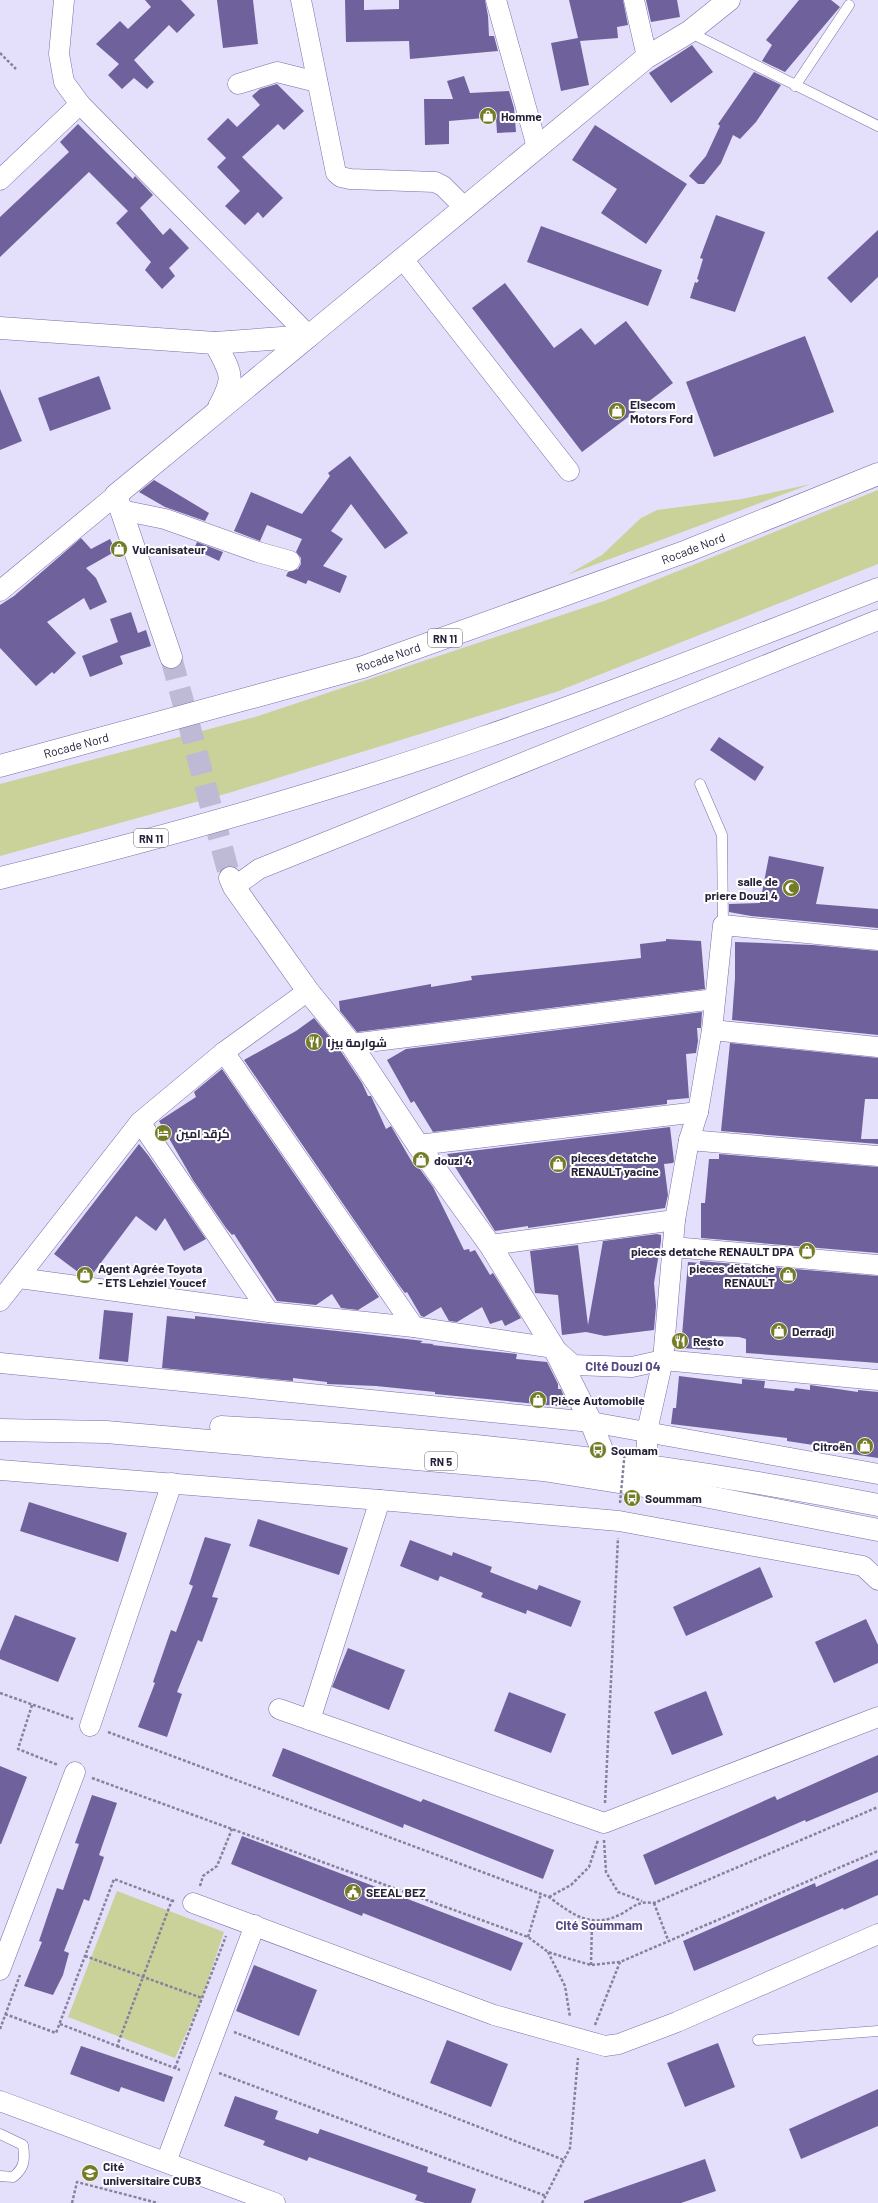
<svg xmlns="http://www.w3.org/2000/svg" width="878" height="2203" font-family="Barlow,Cairo,sans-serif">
<rect width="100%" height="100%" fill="#e4dffa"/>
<!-- green -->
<g fill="#cad29a">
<path d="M811,484l-244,91 35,-20 39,-37 16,-8 85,-11z"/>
<path d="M878,490v74l-322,128 -324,100 -232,64v-72l255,-67 349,-116z"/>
<path d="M117,1891l107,41 -22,66 -27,60 -107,-41z"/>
</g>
<!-- building -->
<g fill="#6f619c">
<path d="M145,0h36l14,15 -18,18 -8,-8 -35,35 20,22 -7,7 -13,-11 -12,11 -14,-14 11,-11 -23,-20 24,-23 8,8 23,-22z"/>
<path d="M217,0h36l5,44 -35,4z"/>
<path d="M345,0h19v10l35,-1v-9h86l3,16 1,20h5l4,15 -88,8 -1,-18 -63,1z"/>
<path d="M569,0h54l5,25 -11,2 1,11 -38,3 9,44 -28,6 -10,-48 27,-5z"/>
<path d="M646,0h31l3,17 -29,5z"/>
<path d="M799,0h32l9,7 -55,65 -23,-11 10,-16 -6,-5z"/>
<path d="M692,45l21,27 -42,31 -22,-30z"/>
<path d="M754,72l27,13 -25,37 -16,17 -7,-4 -12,28 -17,21h-6l-9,-8 17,-20 14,-30 -2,-2z"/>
<path d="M464,76l6,17 39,-2 5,17 2,24 -19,1 -1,-16 -47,4v23l-24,1 -1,-46h29l-6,-18z"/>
<path d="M277,84l27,27 -20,19 -6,-6 -36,33 41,41 -20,20 -5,-6 -13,13 -20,-19 15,-15 -23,-24 9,-9 -19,-19 21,-21 9,9 23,-22 -8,-9 8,-7z"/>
<path d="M78,124l55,55 2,-3 18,19 -13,13 23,27 7,-7 19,20 -20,20 6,8 -13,13 -17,-19 6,-8 -35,-39 12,-12 -39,-39 -89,85v-40l69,-65 -9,-10z"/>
<path d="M595,125l92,59 -41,60 -45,-31 16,-24 -45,-29z"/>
<path d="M716,215l49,17 -30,80 -45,-14 5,-16 2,1 2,-3 -2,-1 6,-20 -3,-1z"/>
<path d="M541,226l121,44 -14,36 -121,-44z"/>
<path d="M878,230v47l-27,26 -24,-25z"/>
<path d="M505,283l49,65 27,-20 14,17 31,-24 47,62 -91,69 -110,-144z"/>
<path d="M805,336l29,76 -120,45 -28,-75z"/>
<path d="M99,376l12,33 -61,22 -12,-33z"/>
<path d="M0,389l22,52 -22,9z"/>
<path d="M350,456l58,77 -23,16 -34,-45 -20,27 12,8 -20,27 24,10 -7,17 -32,-13 -2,4 -20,-8 2,-4 10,-3 3,-5v-6l-5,-6 6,-13 -35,-14 -7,16 -26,-10 17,-39 51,22 28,-38 -2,-3z"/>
<path d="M154,480l55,33 -4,8 -40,-14 -26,-15z"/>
<path d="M81,538l10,11 19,-10 6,12 -30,17 10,10 11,24 -17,8 -6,-12 -37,24 29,31 -22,21 -2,-2 -16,14 -36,-38v-43l14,-9z"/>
<path d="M197,542l26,10 -4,9 -25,-12z"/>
<path d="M131,612l7,21 8,-3 5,16 -31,10 3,8 -33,13 -8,-21 36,-14 -8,-23z"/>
<path d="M719,737l45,30 -9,14 -45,-31z"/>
<path d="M769,856l55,11 -8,37 62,5v19l-127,-12 -22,-4v-8l31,-1z"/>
<path d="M666,939l35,2 4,48 -348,43 -17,-21 -1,-10 92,-17v3l41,-7 -1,-4 170,-18 -1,-14 26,-3z"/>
<path d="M735,942l78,3 65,6v84l-146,-15 3,-42z"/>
<path d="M702,1012l-1,16h-4l1,13 -2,12 -10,1 3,44 -22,2v4l-234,28 -19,-31 -3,2 -24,-43 19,-11z"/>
<path d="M314,1018l24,29 24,36 6,13h3l15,33 5,-3 21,36 2,-1 19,26 31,63 5,-1 1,3 5,-2 15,25 3,-2 28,45 -16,8 -3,-6 -12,4 -8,-17 -25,15 -8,-1 -8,-14 -17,10 -3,-1 -14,-24 -2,1 -6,-8 -155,-225 52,-29z"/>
<path d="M730,1043l148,15v41h-13l-4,40h17v5l-157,-13z"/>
<path d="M222,1069l157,228 -21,13 -17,-2 -9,-14 -16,11 -39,-4 -43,-67 -2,1 -6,-7 -33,-48 -34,-59 37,-24 -2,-5z"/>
<path d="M670,1127l4,34 -1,2 -9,1 4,31 -3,13 -137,20v-2l-33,5 -48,-77z"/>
<path d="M139,1144l9,11 58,84 -22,12 -19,-33 -9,13 -20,-15 -45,60 -9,-1 -28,-21z"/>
<path d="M719,1154l159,13v86l-177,-15v-35h4l4,-44h10z"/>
<path d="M657,1234l4,1v6l-7,42 2,23 -2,24 -49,6 -19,-4 -24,3 -4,-40 -23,-2 -5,-42 48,-6 10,80 15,-84z"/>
<path d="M700,1261l178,15v87l-132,-10v-14l-7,-2 -27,-1 -2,14 -29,-2 7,-86 12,1z"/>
<path d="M104,1310l29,3 -5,49 -29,-3z"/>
<path d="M167,1316l28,3v-3l161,17 67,8 -3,2 14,1 -2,1 85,9 -1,5 31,3 11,22v5h3l7,18 -133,-13v-2l-59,-6 -49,-2v-2l-34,-4v3l-131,-13z"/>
<path d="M679,1376l63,8v-5l23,2 -1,7 30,3 1,-3 15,2v-5l48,7v-2l20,2v66l-33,-5 1,-3 -59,-9v-3l-116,-14 2,-16h3z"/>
<path d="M29,1502l98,31 -9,29 -98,-31z"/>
<path d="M258,1519l90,29 -9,27 -90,-29z"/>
<path d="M205,1537l26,7 -19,53 6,1 -16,44 -4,-2 -21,52 5,2 -15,43 -29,-10 17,-44 -2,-1 18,-52 5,2 17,-46 -4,-2z"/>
<path d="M410,1540l42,16 1,-4 39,15 -2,5 47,18 2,-5 42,16 -10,26 -44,-17 -1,4 -45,-17 2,-4 -43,-17 -2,5 -38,-15z"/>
<path d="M760,1567l13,30 -87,39 -13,-29z"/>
<path d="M15,1615l61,23 -18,44 -58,-23v-8z"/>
<path d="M866,1619l12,26v18l-44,20 -19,-41z"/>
<path d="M348,1648l57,22 -16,40 -57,-23z"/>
<path d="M706,1691l17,44 -51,20 -18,-43z"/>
<path d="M509,1692l57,22 -15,39 -57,-22z"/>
<path d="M283,1748l138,54 2,-3 131,51 -11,29 -139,-55 -1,4 -131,-52z"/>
<path d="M878,1755v37l-72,30 -1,-2 -150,65 -12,-30 132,-59 2,4z"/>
<path d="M0,1766l27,11 -26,67h-1z"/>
<path d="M92,1795l25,8 -18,52 5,2 -15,44 -5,-2 -20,52 5,2 -6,22 -10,20 -29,-9 18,-44 -3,-1 18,-53 6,2 16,-46 -4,-1z"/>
<path d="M242,1836l281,107 -12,28 -148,-58 -1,3 -131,-52z"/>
<path d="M878,1859v36l-34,15 -1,-2 -149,63 -11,-30 132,-58 1,4z"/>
<path d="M254,1965l63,25 -18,46 -63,-25z"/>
<path d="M447,2040l61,24 -17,43 -61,-24z"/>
<path d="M718,2043l17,44 -50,20 -18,-44z"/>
<path d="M81,2046l92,31 -9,25 -43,-15 -2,5 -49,-18z"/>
<path d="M878,2089v37l-77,33 -12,-30z"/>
<path d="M235,2096l43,15 -3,8 43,15 2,-5 108,38 -1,5 49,17 -5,14h-46l-10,-3 2,-5 -108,-38 -2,4 -44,-16 2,-4 -41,-15z"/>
<path d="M705,2159l11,32 -35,12h-97v-2z"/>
</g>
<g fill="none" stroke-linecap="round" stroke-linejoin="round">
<!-- secondary-tunnel -->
<path stroke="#beb9d4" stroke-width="22" stroke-dasharray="22 11" stroke-linecap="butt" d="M171,657l59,221"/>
<!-- lane casing -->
<g stroke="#7b6ca9" stroke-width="11">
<g id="lane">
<path d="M689,32l189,94"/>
<path d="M795,86l54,-81"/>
<path d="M700,784l22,51 1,90"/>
<path d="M758,2040l120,-9"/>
<path d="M0,2134l23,11c2,14 2,23 -10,32l-13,-1"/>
</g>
</g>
<!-- street casing -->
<g stroke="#7b6ca9" stroke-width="21">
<g id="street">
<path d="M64,0l-5,54 5,28 16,22 229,232"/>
<path d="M301,0l35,173 5,4 9,2 85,3 8,4 22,22"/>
<path d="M496,0l41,147"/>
<path d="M634,0l13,57"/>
<path d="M238,84l39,-12 40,10"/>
<path d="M0,180l80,-76"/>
<path d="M402,258l167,213"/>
<path d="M121,510l44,9 93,33 32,9"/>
<path d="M0,591l116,-96"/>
<path d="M234,887l25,-18 619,-249"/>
<path d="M712,1030l166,17"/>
<path d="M351,1044l364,-45"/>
<path d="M224,1052l190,275"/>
<path d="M140,1122l129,190"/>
<path d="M689,1140l189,16"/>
<path d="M418,1145l280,-33"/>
<path d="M490,1245l185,-25"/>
<path d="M673,1247l205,18"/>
<path d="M19,1278l250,34 145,15 140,21 19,17 59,2 31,-7 215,20"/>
<path d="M0,1301l140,-179 84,-70 84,-61"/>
<path d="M0,1363l591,59 287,52"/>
<path d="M647,1465v-34l16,-71 12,-140 14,-80 9,-28 14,-82 11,-105 155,15"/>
<path d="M0,1470l380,30 239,21 244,45 15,14"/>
<path d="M279,1709l325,114 274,-106"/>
<path d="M310,1720l70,-220"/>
<path d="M90,1726l82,-243"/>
<path d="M193,1903l301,112 111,31 14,-2 58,-22 201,-88"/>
<path d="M0,1970l75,-198"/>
<path d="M0,2101l275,102"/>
<path d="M166,2162l89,-237"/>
</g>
</g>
<!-- secondary casing -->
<g stroke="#7b6ca9" stroke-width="23">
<g id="secondary">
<path d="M0,328l215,15 94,-7 338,-279 42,-25 40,-32"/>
<path d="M215,343c16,31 21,32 4,64"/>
<path d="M171,657l-55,-162 193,-159"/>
<path d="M230,878l4,9 74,104 43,53 67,101 72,100 64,103 37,74 15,38"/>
</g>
</g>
<!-- highway casing -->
<g stroke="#7b6ca9" stroke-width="23">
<g id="highway">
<path d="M0,766l363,-99 324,-116 191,-77"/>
<path d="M0,878c162,-40 324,-85 482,-140 134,-46 265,-98 396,-149"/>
<path d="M221,1427c221,12 440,34 657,78"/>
<path d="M0,1430l106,2 437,38 151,24 184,36"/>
</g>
</g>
<!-- path -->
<g stroke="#87819b" stroke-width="2.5" stroke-dasharray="3 2" stroke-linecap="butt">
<path d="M0,53l16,16"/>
<path d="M0,1693l73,26"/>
<path d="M32,1705l-14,44 40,16"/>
<path d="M108,1732l441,165c24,18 43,33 74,16 13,-8 16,-12 31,-10l224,-96"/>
<path d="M92,1778l436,159 20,15 22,7 21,6 29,-3 258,-111"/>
<path d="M605,1803l13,-265"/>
<path d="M604,1840l2,32 12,20 24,9"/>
<path d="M200,1886l3,-10 14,-10 15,-37"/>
<path d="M549,1897l22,-12 18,-18 9,-27"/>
<path d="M654,1903l14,37"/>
<path d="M528,1937l13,-43"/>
<path d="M548,1952l17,34 5,31"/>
<path d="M85,1956l117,42"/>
<path d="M591,1965l1,-43"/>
<path d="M5,2014l51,19 58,-154 62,23"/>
<path d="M60,2024l57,22 55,-146"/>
<path d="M595,2025l25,-63"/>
<path d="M0,2029l20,-54"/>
<path d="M234,2032l330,128"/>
<path d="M117,2046l63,24"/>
<path d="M175,2068l51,-132"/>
<path d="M219,2073l327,123"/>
<path d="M72,2203l5,-21 81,21"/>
<path d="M542,2203l28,-55 8,-90"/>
</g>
<!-- lane -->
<use href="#lane" stroke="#fff" stroke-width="10"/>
<!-- street -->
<use href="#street" stroke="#fff" stroke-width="20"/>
<!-- secondary -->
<use href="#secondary" stroke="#fff" stroke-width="22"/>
<!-- highway -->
<use href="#highway" stroke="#fff" stroke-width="22"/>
<!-- path-bridge -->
<path stroke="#87819b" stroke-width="2.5" stroke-dasharray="3 2" stroke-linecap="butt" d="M620,1503l5,-53"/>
</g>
<!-- icons -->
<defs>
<g id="shop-disc" transform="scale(0.9)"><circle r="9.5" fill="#757c27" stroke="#fff"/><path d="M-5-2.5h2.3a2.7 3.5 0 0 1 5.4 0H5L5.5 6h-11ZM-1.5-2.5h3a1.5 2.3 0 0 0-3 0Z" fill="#fff"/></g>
<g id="mosque-disc" transform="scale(0.9)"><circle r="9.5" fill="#757c27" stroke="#fff"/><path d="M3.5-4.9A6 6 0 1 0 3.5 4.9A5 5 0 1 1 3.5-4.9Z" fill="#fff"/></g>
<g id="restaurant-disc" transform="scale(0.9)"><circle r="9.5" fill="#757c27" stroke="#fff"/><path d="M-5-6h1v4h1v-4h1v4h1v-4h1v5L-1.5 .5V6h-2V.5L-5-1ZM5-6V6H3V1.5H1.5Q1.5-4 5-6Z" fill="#fff"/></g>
<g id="hotel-disc" transform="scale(0.9)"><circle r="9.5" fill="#757c27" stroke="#fff"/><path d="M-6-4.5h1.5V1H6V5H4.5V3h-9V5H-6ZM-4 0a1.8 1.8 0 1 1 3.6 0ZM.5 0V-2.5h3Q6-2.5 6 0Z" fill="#fff"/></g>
<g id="bus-disc" transform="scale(0.9)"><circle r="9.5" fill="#757c27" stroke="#fff"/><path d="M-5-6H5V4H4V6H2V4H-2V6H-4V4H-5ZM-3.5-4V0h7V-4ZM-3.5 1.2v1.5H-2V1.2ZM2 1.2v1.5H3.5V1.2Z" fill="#fff"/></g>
<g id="civic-disc" transform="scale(0.9)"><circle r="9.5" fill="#757c27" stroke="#fff"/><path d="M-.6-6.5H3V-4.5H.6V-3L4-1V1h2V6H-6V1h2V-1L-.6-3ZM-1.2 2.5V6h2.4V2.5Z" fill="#fff"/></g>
<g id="university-disc" transform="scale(0.9)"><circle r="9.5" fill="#757c27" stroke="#fff"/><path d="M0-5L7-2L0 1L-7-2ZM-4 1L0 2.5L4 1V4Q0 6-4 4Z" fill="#fff"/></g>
</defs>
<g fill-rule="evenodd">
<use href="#shop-disc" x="488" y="116"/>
<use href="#shop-disc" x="617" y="411"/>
<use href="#shop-disc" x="119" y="549"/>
<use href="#mosque-disc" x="791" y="888"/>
<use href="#restaurant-disc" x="314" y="1042"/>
<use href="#hotel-disc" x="163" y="1133"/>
<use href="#shop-disc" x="421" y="1160"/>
<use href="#shop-disc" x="558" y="1164"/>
<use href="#shop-disc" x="807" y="1251"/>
<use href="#shop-disc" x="85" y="1275"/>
<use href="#shop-disc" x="788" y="1275"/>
<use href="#shop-disc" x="779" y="1331"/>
<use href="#restaurant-disc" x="680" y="1341"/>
<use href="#shop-disc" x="538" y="1400"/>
<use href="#shop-disc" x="865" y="1446"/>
<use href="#bus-disc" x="598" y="1450"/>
<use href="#bus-disc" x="632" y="1498"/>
<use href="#civic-disc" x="353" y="1892"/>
<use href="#university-disc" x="90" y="2173"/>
</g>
<g text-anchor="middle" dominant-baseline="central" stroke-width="4" stroke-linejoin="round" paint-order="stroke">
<!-- shield labels -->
<g fill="#fff" stroke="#686475" stroke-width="1">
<rect x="428" y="629" width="34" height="18" rx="3"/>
<rect x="134" y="829" width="34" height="18" rx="3"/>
<rect x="425" y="1452" width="32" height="18" rx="3"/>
</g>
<g font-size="11" font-weight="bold" fill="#27213a">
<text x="445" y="638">RN 11</text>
<text x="151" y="838">RN 11</text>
<text x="441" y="1461">RN 5</text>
</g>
<!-- poi labels -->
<g font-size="12" font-weight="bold" fill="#27213a" stroke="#fff" text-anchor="start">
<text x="501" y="116">Homme</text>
<text x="630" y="404">Elsecom<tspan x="630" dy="14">Motors Ford</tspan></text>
<text x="132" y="549">Vulcanisateur</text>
<text x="778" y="881" text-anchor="end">salle de<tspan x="778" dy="14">priere Douzi 4</tspan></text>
<text x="327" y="1042">شوارمة بيزا</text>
<text x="176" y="1133">كرقد امين</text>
<text x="571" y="1157">pieces detatche<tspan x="571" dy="14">RENAULT yacine</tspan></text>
<text x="434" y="1160">douzi 4</text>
<text x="794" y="1251" text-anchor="end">pieces detatche RENAULT DPA</text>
<text x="98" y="1268">Agent Agrée Toyota<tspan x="98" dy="14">- ETS Lehziel Youcef</tspan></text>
<text x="775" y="1268" text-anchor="end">pieces detatche<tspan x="775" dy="14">RENAULT</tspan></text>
<text x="792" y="1331">Derradji</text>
<text x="693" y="1341">Resto</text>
<text x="551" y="1400">Pièce Automobile</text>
<text x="852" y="1446" text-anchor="end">Citroën</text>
<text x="611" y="1450">Soumam</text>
<text x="645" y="1498">Soummam</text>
<text x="366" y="1892">SEEAL BEZ</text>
<text x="103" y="2166">Cité<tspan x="103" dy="14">universitaire CUB3</tspan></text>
</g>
<!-- street labels -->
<g font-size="12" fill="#27213a" stroke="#fff">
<text transform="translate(693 548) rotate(-21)">Rocade Nord</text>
<text transform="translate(388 657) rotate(-19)">Rocade Nord</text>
<text transform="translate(76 745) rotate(-15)">Rocade Nord</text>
</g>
<!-- neighbourhood labels -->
<g font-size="13" font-weight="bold" fill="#584983" stroke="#fff">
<text x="623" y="1366">Cité Douzi 04</text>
<text x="599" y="1925">Cité Soummam</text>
</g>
</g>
</svg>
